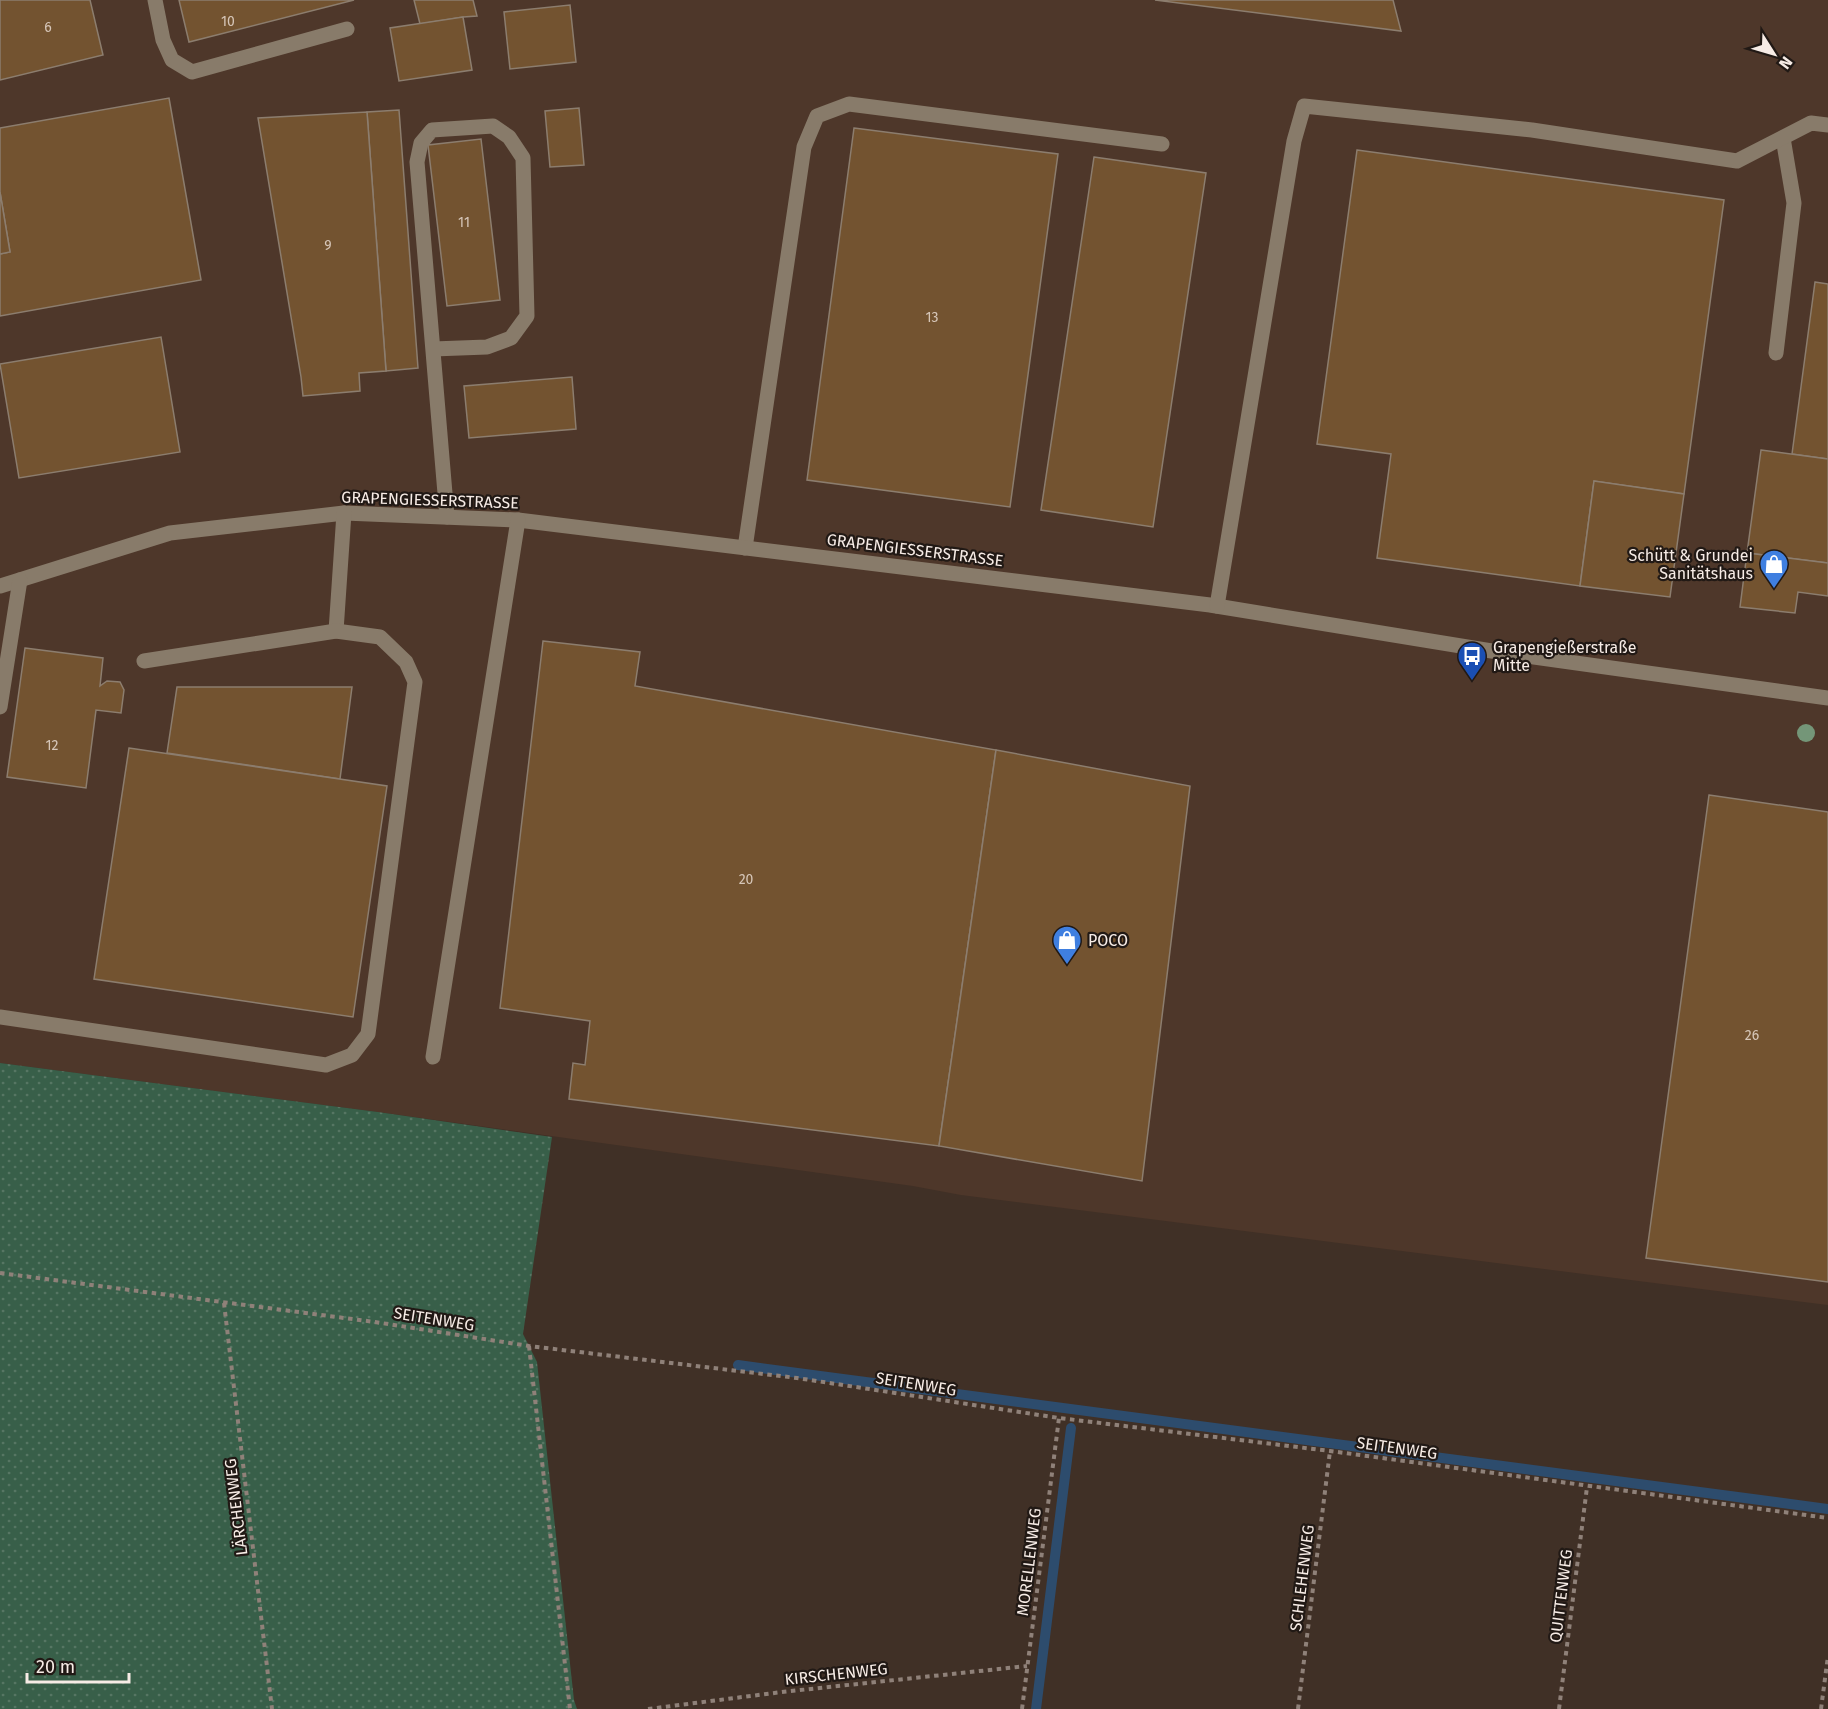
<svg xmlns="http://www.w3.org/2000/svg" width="1828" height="1709" font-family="'Fira Sans',sans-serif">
<defs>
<pattern id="garden-dots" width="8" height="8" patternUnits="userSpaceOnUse" patternTransform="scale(1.5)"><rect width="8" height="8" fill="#385f49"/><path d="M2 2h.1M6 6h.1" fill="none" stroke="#567663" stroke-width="1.8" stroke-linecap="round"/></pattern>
</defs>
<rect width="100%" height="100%" fill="#403026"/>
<!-- built -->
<path fill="#4e372a" d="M0,0h1828v1305l-867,-110 -48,-9 -535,-74 -378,-49z"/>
<!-- garden -->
<path fill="url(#garden-dots)" d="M0,1063l378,49 174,25 -29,197 14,28 37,338 3,9h-577z"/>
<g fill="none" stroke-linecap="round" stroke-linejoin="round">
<!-- stream -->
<g stroke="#2d4c6d" stroke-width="10">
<path d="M738,1365l1090,144"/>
<path d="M1036,1709l35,-281"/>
</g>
</g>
<!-- building -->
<g fill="#735330" stroke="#8c7d6e" stroke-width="1.5">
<path d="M0,0h90l13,55 -103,25z"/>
<path d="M179,0h175l-165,42z"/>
<path d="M414,0h59l4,16 -14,1 -43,7z"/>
<path d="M1155,0h238l8,31z"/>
<path d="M570,5l6,57 -66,7 -6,-57z"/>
<path d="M463,17l9,53 -73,11 -9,-53z"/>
<path d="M169,98l32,182 -201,36v-62l10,-2 -10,-60v-64z"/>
<path d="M579,108l5,57 -34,2 -5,-56z"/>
<path d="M399,110l19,258 -32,3 -19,-259z"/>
<path d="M367,112l19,259 -27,2 1,18 -57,5 -2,-19 -43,-259z"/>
<path d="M854,128l204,26 -48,353 -203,-27z"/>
<path d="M481,139l19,161 -53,6 -19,-161z"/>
<path d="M1357,150l367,50 -40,294 -90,-13 -14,105 -203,-28 14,-104 -74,-10z"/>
<path d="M1094,157l112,16 -53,354 -112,-17z"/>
<path d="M0,192l10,60 -10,2z"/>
<path d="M1815,282l13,2v175l-36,-5z"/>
<path d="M161,337l19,115 -161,26 -19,-114z"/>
<path d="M572,377l4,52 -107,9 -5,-52z"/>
<path d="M1761,450l67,9v104l-81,-10z"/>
<path d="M1594,481l90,13 -14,103 -90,-11z"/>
<path d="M1747,553l81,10v33l-30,-4 -3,21 -55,-6z"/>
<path d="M543,641l97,11 -5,34 361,64 -57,396 -370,-47 4,-36 12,2 5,-44 -90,-13z"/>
<path d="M25,648l78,10 -3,28 7,-5 13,1 4,8 -3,23 -25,-3 -10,78 -79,-11z"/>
<path d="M177,687h175l-12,92 -173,-26z"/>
<path d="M129,748l258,38 -34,231 -259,-38z"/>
<path d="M996,750l194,36 -48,395 -203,-35z"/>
<path d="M1709,795l119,17v470l-182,-24z"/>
</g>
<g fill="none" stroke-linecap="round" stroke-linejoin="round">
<!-- path -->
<g stroke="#8f8179" stroke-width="4" stroke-dasharray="4.5 4.5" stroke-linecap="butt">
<path d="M0,1273l375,49 154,24 268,32 262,40 271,33 498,67"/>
<path d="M224,1303l48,406"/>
<path d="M529,1346l41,363"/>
<path d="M648,1709l134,-17 245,-26"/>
<path d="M1022,1709l37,-291"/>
<path d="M1298,1709l32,-258"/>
<path d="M1559,1709l28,-222"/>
<path d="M1821,1709l7,-53"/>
</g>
<!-- minor -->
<g stroke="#887b6a" stroke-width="15">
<path d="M155,0l8,40 9,20 20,12 155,-43"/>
<path d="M433,349l54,-2 24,-9 16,-22 -4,-158 -14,-21 -16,-11 -61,4 -11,13 -4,19 30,355"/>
<path d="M1776,353l18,-150 -11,-65"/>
<path d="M745,548l59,-401 13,-31 32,-12 313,40"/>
<path d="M0,586l170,-53 174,-20 174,7 692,85 294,48 324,45"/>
<path d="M1217,606l77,-465 10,-35 228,24 205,31 74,-38 17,2"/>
<path d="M336,631l8,-118"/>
<path d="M0,707l20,-127"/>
<path d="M0,1017l326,48 26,-10 16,-21 47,-352 -9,-20 -26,-25 -44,-6 -192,30"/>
<path d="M433,1057l85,-537"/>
</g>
</g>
<!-- trees -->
<circle fill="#749678" cx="1806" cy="733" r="9"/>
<!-- icons -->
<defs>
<g id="shop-pin" transform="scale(1.5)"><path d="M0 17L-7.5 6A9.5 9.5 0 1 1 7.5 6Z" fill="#3f7fe0" stroke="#211915"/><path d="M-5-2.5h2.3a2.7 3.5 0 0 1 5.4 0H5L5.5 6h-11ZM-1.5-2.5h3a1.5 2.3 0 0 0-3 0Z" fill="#fff"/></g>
<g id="bus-pin" transform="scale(1.5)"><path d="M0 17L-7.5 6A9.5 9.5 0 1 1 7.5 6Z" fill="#1a4fb4" stroke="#211915"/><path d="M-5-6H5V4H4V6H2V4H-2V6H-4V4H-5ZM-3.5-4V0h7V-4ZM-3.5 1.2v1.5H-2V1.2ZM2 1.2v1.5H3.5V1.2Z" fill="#fff"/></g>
</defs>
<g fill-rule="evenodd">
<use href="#shop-pin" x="1774" y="564"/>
<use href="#bus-pin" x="1472" y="656"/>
<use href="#shop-pin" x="1067" y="940"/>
</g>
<g text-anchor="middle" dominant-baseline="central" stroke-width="4.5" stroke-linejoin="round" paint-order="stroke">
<!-- number labels -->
<g font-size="14" fill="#d6c6b8">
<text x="228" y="21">10</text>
<text x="48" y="27">6</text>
<text x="464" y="222">11</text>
<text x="328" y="245">9</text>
<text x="932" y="317">13</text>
<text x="52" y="745">12</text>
<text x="746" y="879">20</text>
<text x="1752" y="1035">26</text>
</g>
<!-- street labels -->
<g font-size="16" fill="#f7ece6" stroke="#211915">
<text transform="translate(430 500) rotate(2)">GRAPENGIESSERSTRASSE</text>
<text transform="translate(915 550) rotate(7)">GRAPENGIESSERSTRASSE</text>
<text transform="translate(434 1319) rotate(9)">SEITENWEG</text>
<text transform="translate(916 1384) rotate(9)">SEITENWEG</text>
<text transform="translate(1397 1448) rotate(8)">SEITENWEG</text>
<text transform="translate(236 1507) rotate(-97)">LÄRCHENWEG</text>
<text transform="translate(1029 1562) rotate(-83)">MORELLENWEG</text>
<text transform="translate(1302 1578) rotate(-83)">SCHLEHENWEG</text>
<text transform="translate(1561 1596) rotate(-83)">QUITTENWEG</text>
<text transform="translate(836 1674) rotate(-6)">KIRSCHENWEG</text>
</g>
<!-- poi labels -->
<g font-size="16" fill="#f7ece6" stroke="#211915" text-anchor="start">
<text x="1753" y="555" text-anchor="end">Schütt &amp; Grundei<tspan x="1753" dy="18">Sanitätshaus</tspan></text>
<text x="1493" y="647">Grapengießerstraße<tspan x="1493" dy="18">Mitte</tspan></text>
<text x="1088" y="940">POCO</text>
</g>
</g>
<!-- north arrow -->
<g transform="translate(1774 54) rotate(127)" stroke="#211915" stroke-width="4.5" paint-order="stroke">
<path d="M0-4.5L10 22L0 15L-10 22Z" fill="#f7ece6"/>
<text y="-9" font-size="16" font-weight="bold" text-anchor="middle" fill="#f7ece6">N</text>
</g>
<!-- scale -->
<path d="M27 1673v9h102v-9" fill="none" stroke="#f7ece6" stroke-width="3"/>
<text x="36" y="1673" font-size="18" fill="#f7ece6" stroke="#211915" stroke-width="4.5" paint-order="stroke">20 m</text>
</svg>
